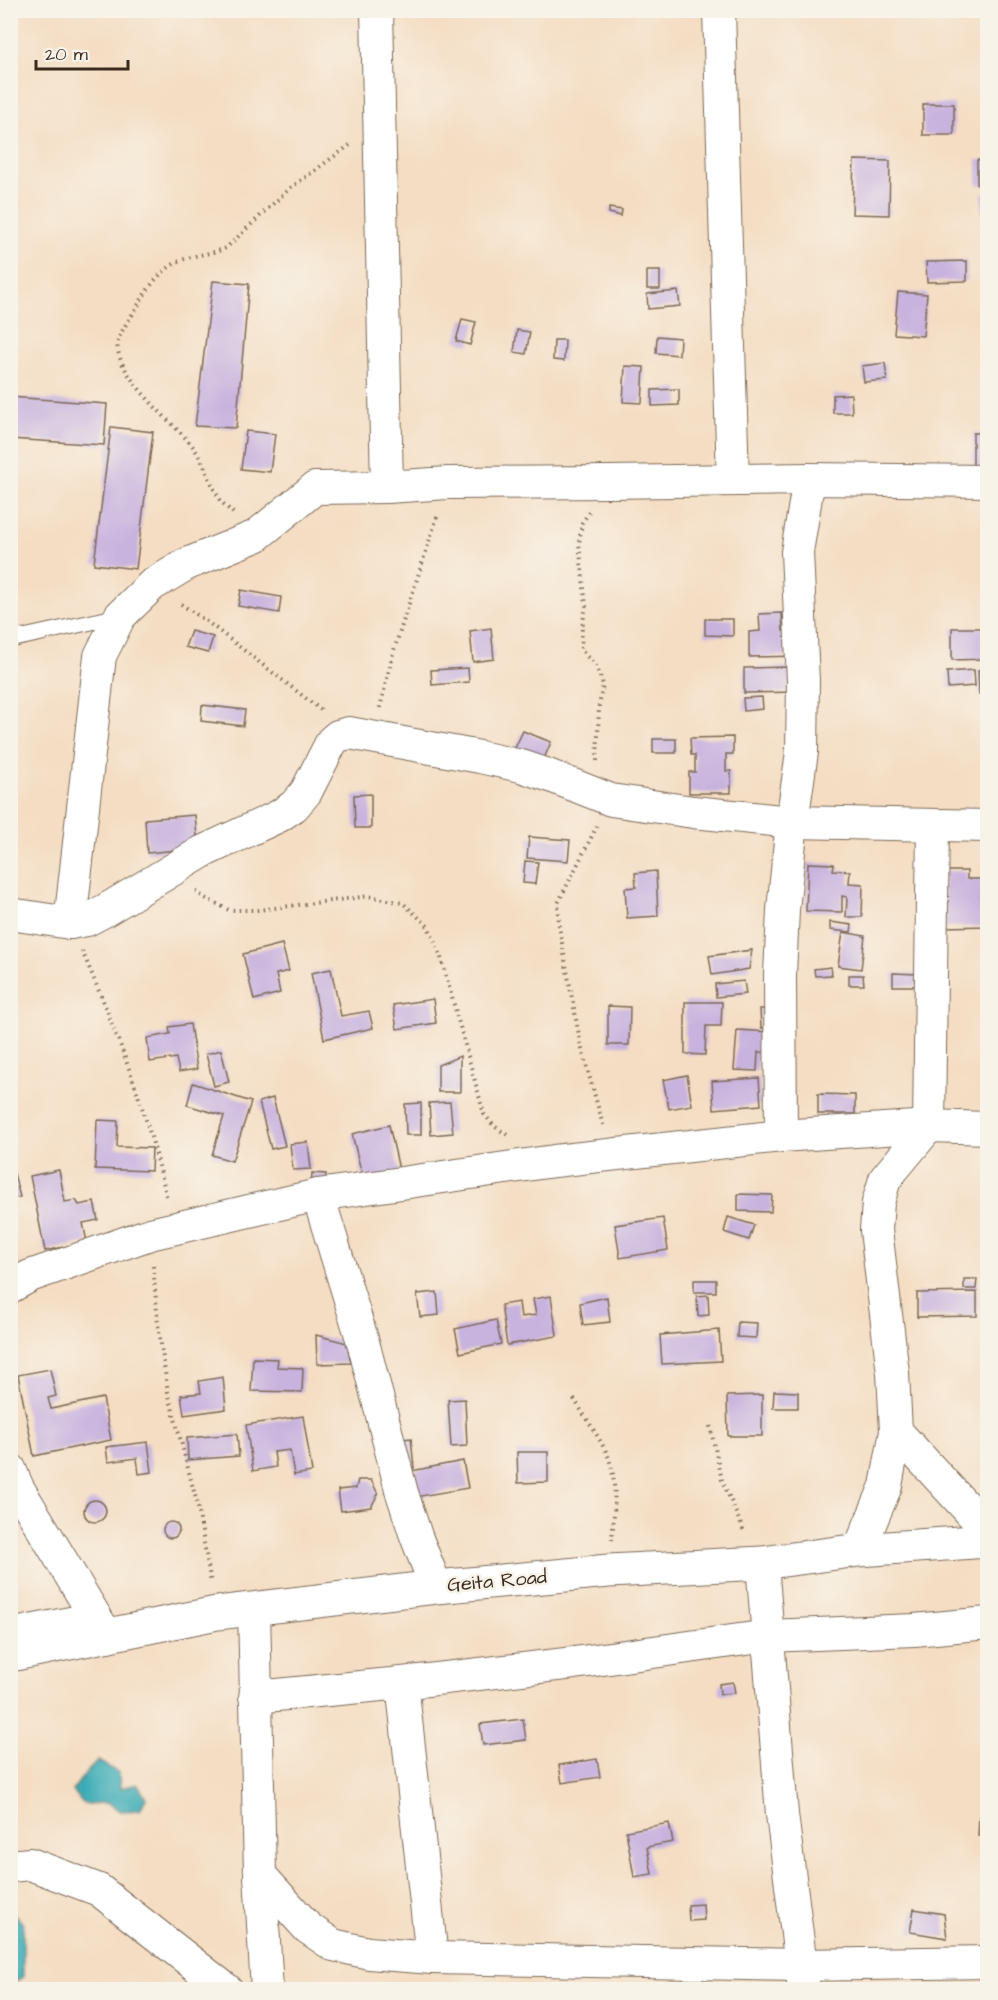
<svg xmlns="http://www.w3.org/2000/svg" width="998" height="2000" font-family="'Architects Daughter',sans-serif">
<rect width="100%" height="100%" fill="#f7f3e8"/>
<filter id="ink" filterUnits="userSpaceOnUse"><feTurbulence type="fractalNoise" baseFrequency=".0167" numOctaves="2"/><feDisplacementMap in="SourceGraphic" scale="12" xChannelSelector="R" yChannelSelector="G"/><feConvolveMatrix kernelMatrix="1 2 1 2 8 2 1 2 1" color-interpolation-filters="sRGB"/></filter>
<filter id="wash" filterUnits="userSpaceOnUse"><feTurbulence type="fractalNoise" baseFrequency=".008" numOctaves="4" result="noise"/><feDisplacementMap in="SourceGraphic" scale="24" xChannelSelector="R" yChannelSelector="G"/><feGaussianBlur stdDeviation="1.35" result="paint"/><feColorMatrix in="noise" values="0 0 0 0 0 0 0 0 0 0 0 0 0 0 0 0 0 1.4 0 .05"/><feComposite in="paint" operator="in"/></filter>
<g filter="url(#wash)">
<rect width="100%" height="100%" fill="#f4ddc2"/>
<!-- water -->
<g fill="#3bacb6" stroke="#3b6b6a" stroke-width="1.5">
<path d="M98,1761l21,12 1,15 17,-4 9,14 -6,12 -20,1 -13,-8 -23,1 -12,-13 12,-16z"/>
<path d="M10,1909l13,15v53l-12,7z"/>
</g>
<g id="blocks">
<!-- building -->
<g fill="#c8b2de">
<rect x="923" y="104" width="31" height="31"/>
<path d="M854,160l36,1 -1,54 -37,-1z"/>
<rect x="977" y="160" width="11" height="25"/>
<rect x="982" y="194" width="6" height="19"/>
<path d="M609,208l13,2 -1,6 -12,-3z"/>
<path d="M967,261v20l-40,1 -1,-20z"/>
<rect x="647" y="271" width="13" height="18"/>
<path d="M213,281l36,3 -13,144 -41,-2z"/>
<path d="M678,291l2,15 -32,3 -1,-15z"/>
<path d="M898,292l29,2 -4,42 -29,-2z"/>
<path d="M462,319l14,3 -6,23 -14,-4z"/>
<path d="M517,330l13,2 -4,22 -12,-2z"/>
<path d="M657,336l23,2 -1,17 -23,-2z"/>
<path d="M554,340h11l-1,21 -11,-1z"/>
<path d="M885,363l2,17 -23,2 -2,-16z"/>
<path d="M625,366l19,1 -2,36 -19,-1z"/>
<path d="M679,389v16l-27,1v-16z"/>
<path d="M851,394l1,19h-19v-18z"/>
<path d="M10,397l97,7 -3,41 -94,-6z"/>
<path d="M111,427l42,5 -17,137 -42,-5z"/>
<path d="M246,431l29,3 -5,38 -29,-3z"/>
<path d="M973,433h15v37l-15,1z"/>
<path d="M241,590l40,7 -2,16 -41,-7z"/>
<path d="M782,613l1,18 19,-1v26l-53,1v-25l11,-1 -1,-17z"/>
<path d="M705,619h28v17l-28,-1z"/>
<path d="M491,628l3,31 -21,3 -3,-31z"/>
<path d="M952,628h36v31l-36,1z"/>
<path d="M191,631l22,6 -5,16 -23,-6z"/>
<path d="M788,667l13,25 -57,1v-25z"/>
<path d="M468,668l1,14 -37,3 -1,-15z"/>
<path d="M974,670l1,16 -27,2 -1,-16z"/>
<path d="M978,670h10v24h-9z"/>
<path d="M762,697l1,12 -19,2 -1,-13z"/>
<path d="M202,705l43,5 -2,16 -42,-5z"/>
<path d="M523,731l28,11 -7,17 -29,-11z"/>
<path d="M733,737v17h-7v17h5v22h-42v-21h6v-17h-4l-1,-17z"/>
<rect x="653" y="739" width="23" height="14"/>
<path d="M371,794v34h-16l-1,-33z"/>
<path d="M195,815l3,33 -51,5 -2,-34z"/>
<path d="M529,837l41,3 -2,21 -41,-3z"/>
<path d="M525,861l13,1 -3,22 -12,-1z"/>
<path d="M808,863l26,1 -1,6 17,1 -1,12 14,1 -1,33h-16l1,-20 -5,-1v16l-36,-1z"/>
<path d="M656,871l2,45 -31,2 -2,-30 11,-1 -1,-14z"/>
<path d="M944,871h23v8h21v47l-43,1z"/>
<path d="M830,922l22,3 -1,7 -21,-2z"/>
<path d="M843,932l22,4 -4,33 -23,-3z"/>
<path d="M282,944l7,27 -13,3 4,19 -26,7 -11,-46z"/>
<path d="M752,950l-3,19 -37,6 -3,-19z"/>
<path d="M831,967l1,8 -17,1 -1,-7z"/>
<path d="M331,969l10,47 28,-5 4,17 -49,11 -13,-66z"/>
<path d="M893,973l25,1v12h-25z"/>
<path d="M849,975h14l1,10h-15z"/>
<path d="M744,981l2,13 -30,3 -1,-13z"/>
<path d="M433,999l3,24 -39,6 -4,-24z"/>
<path d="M685,1002h37l-1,24h-15l-1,29 -20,-1z"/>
<path d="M608,1006l22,1 -1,38h-21z"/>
<path d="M760,1009h13v19h-12z"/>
<path d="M190,1024l7,45 -18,3 -3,-14 -26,4 -3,-24 23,-4 -1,-7z"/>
<path d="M737,1030l36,2 -1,21 -14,-1 -1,19 -23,-1z"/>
<path d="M221,1050l8,32 -15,4 -8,-32z"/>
<path d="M460,1056v36h-22v-27z"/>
<path d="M687,1075l5,30 -23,4 -6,-29z"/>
<path d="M759,1078l2,27 -47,4 -2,-28z"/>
<path d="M193,1083l58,19 -19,59 -20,-6 12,-39 -37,-11z"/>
<path d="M818,1094l37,1v19h-37z"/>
<path d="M273,1098l12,48 -14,3 -12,-47z"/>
<path d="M450,1102l3,31 -22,2 -2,-32z"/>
<path d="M421,1103v32h-15l-1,-31z"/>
<path d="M97,1120l21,1 -1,26 35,1 -1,23 -56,-2z"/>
<path d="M389,1125l11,49 -36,9 -12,-49z"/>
<path d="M308,1142l3,27 -18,1 -3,-26z"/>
<path d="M10,1158l10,39 -10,2z"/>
<path d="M59,1170l6,32 11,-2 3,5 15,-3 4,18 -15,3 4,19 -42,9 -15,-75z"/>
<path d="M312,1173l14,1 -1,16 -14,-1z"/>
<path d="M738,1194l34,1 -1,17 -33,-1z"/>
<path d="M728,1217l26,8 -5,15 -25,-8z"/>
<path d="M663,1218l5,32 -48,8 -5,-33z"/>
<path d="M964,1279h13l-1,10h-12z"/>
<rect x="694" y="1280" width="22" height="12"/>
<path d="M437,1292l2,23 -19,2 -3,-23z"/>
<path d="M977,1292v24l-60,1v-24z"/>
<path d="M708,1295l1,20 -11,1 -1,-20z"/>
<path d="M551,1296l6,40 -50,9 -6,-40 18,-3 2,15 15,-2 -3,-16z"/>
<path d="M607,1297l3,25 -27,3 -3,-22z"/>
<path d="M496,1320l5,24 -41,9 -5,-24z"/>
<path d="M738,1322l19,1 -1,15 -19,-1z"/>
<path d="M719,1330l2,31 -59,3 -2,-29z"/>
<path d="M316,1335l31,8 4,20 -34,1z"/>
<path d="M253,1358l25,1 -1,8 26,1 -1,24 -51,-1z"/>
<path d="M50,1369l6,27 -8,2 3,11 52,-11 8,42 -77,16 -16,-81z"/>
<path d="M223,1377l3,32 -42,6 -3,-20 20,-2 -2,-12z"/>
<path d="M774,1391l24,1v16h-25z"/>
<path d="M762,1395v41h-34l-1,-40z"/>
<path d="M465,1399l2,47 -16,1 -3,-47z"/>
<path d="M303,1416l9,56 -18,3 -4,-25 -16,2 2,15 -23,4 -7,-46z"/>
<path d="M237,1434l2,22 -51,4 -1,-22z"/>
<path d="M411,1438l3,30 -17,2 -3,-30z"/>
<path d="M148,1442l4,30 -13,2 -2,-16 -29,4 -2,-15z"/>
<path d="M517,1452h31v30l-30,1z"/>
<path d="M463,1461l5,27 -53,9 -4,-26z"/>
<path d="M358,1480h13l7,14 -7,13 -30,4 -3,-21 18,-2z"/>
<circle cx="95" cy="1511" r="11"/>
<circle cx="171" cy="1530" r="8"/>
<path d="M733,1682l2,11 -15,1 -1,-10z"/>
<path d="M523,1719l3,21 -43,5 -3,-21z"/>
<path d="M597,1759l3,18 -38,6 -3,-18z"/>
<path d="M979,1816h9v20h-10z"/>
<path d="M669,1823l4,19 -26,5 5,27 -18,3 -8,-46z"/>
<path d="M703,1904l1,16 -15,1 -1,-16z"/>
<path d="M914,1909l30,5 3,24 -37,-6z"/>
</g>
</g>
</g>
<g filter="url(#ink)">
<use href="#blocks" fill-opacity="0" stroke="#7c6957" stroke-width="1.5"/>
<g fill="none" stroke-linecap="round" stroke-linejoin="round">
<!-- lane casing -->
<g stroke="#7c6957" stroke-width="17">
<path id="lane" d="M10,640l109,-24"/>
</g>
<!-- street casing -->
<g stroke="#7c6957" stroke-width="34">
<g id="street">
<path d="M377,10l10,477"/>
<path d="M719,10l14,470"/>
<path d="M10,914l60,9 17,-3 17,-9 98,-59 77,-36 15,-10 12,-14 26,-51 6,-5 11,-3 131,24 41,9 27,9 63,25 82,12 99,10 196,4"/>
<path d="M70,923l30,-267 20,-40 32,-31 35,-21 69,-28 59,-48 72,-1 61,-4 162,-1 199,-3 179,2"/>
<path d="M781,1136l-1,-161 3,-65 9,-88 10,-70 1,-71 -6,-129 12,-73"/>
<path d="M318,1195l45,147 39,151 14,43 20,51"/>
<path d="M10,1287l20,-11 120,-42 168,-39 236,-34 227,-25 148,-10 59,2"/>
<path d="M896,1431l92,100"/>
<path d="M10,1469l8,19 89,148"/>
<path d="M859,1550l27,-64 10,-55 -3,-58 -17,-143 2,-27 7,-24 44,-53 4,-301"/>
<path d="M762,1563l20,251 22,176"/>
<path d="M254,1609l6,266 7,115"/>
<path d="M10,1635l86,-17"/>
<path d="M402,1683l30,275"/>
<path d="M255,1697l147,-14 172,-20 194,-27 146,-6 74,-7"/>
<path d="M10,1866l20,-2 69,26 128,100"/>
<path d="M260,1875l48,53 25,17 36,8 63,5 369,7 187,-3"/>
</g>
</g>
<!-- highway casing -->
<g stroke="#7c6957" stroke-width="35">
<path id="highway" d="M10,1655l207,-42 219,-26 173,-16 153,-8 97,-13 129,-9"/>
</g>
<!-- path -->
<g stroke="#7c6957" stroke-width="4" stroke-dasharray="1.5 4.5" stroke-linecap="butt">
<path d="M589,512l-7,11 -3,20 7,63 -4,21 -1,23 15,16 7,18 -4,22 -2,55"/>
<path d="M233,513c-4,-4 -10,-9 -13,-13 -11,-18 -16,-41 -30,-57 -19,-22 -78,-71 -72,-102 2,-9 13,-24 18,-32 10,-18 21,-35 38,-45 16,-10 36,-9 52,-16l63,-59 61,-44"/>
<path d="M181,604l29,20 111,86"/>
<path d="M380,708l13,-55 45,-139"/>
<path d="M597,826l-39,77 1,24 22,119 22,79"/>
<path d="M196,891l7,6 26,13h29l111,-14 34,7 25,23 12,28 44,160 10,12 15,10"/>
<path d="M82,951c35,81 66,162 85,248"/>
<path d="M153,1266l5,58 10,68 29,111 14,80"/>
<path d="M574,1399c11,18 25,37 34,57 10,25 6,58 4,84"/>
<path d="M710,1426l12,54 23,54"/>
</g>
<!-- lane -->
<use href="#lane" stroke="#fff" stroke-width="15"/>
<!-- street -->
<use href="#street" stroke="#fff" stroke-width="32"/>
<!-- highway -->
<use href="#highway" stroke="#fff" stroke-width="33"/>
</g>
</g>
<g text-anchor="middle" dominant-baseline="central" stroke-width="5" stroke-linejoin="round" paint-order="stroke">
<!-- street labels -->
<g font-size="20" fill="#3b2a1e" stroke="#f7f3e8">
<text transform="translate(497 1581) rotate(-5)">Geita Road</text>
</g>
</g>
<!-- margin -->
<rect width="998" height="2000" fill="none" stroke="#f7f3e8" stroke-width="36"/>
<!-- scale -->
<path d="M36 60v9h92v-9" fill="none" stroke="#3b2a1e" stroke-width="3"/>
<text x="45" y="60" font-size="18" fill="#3b2a1e" stroke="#f7f3e8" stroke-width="4.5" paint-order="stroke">20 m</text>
</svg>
